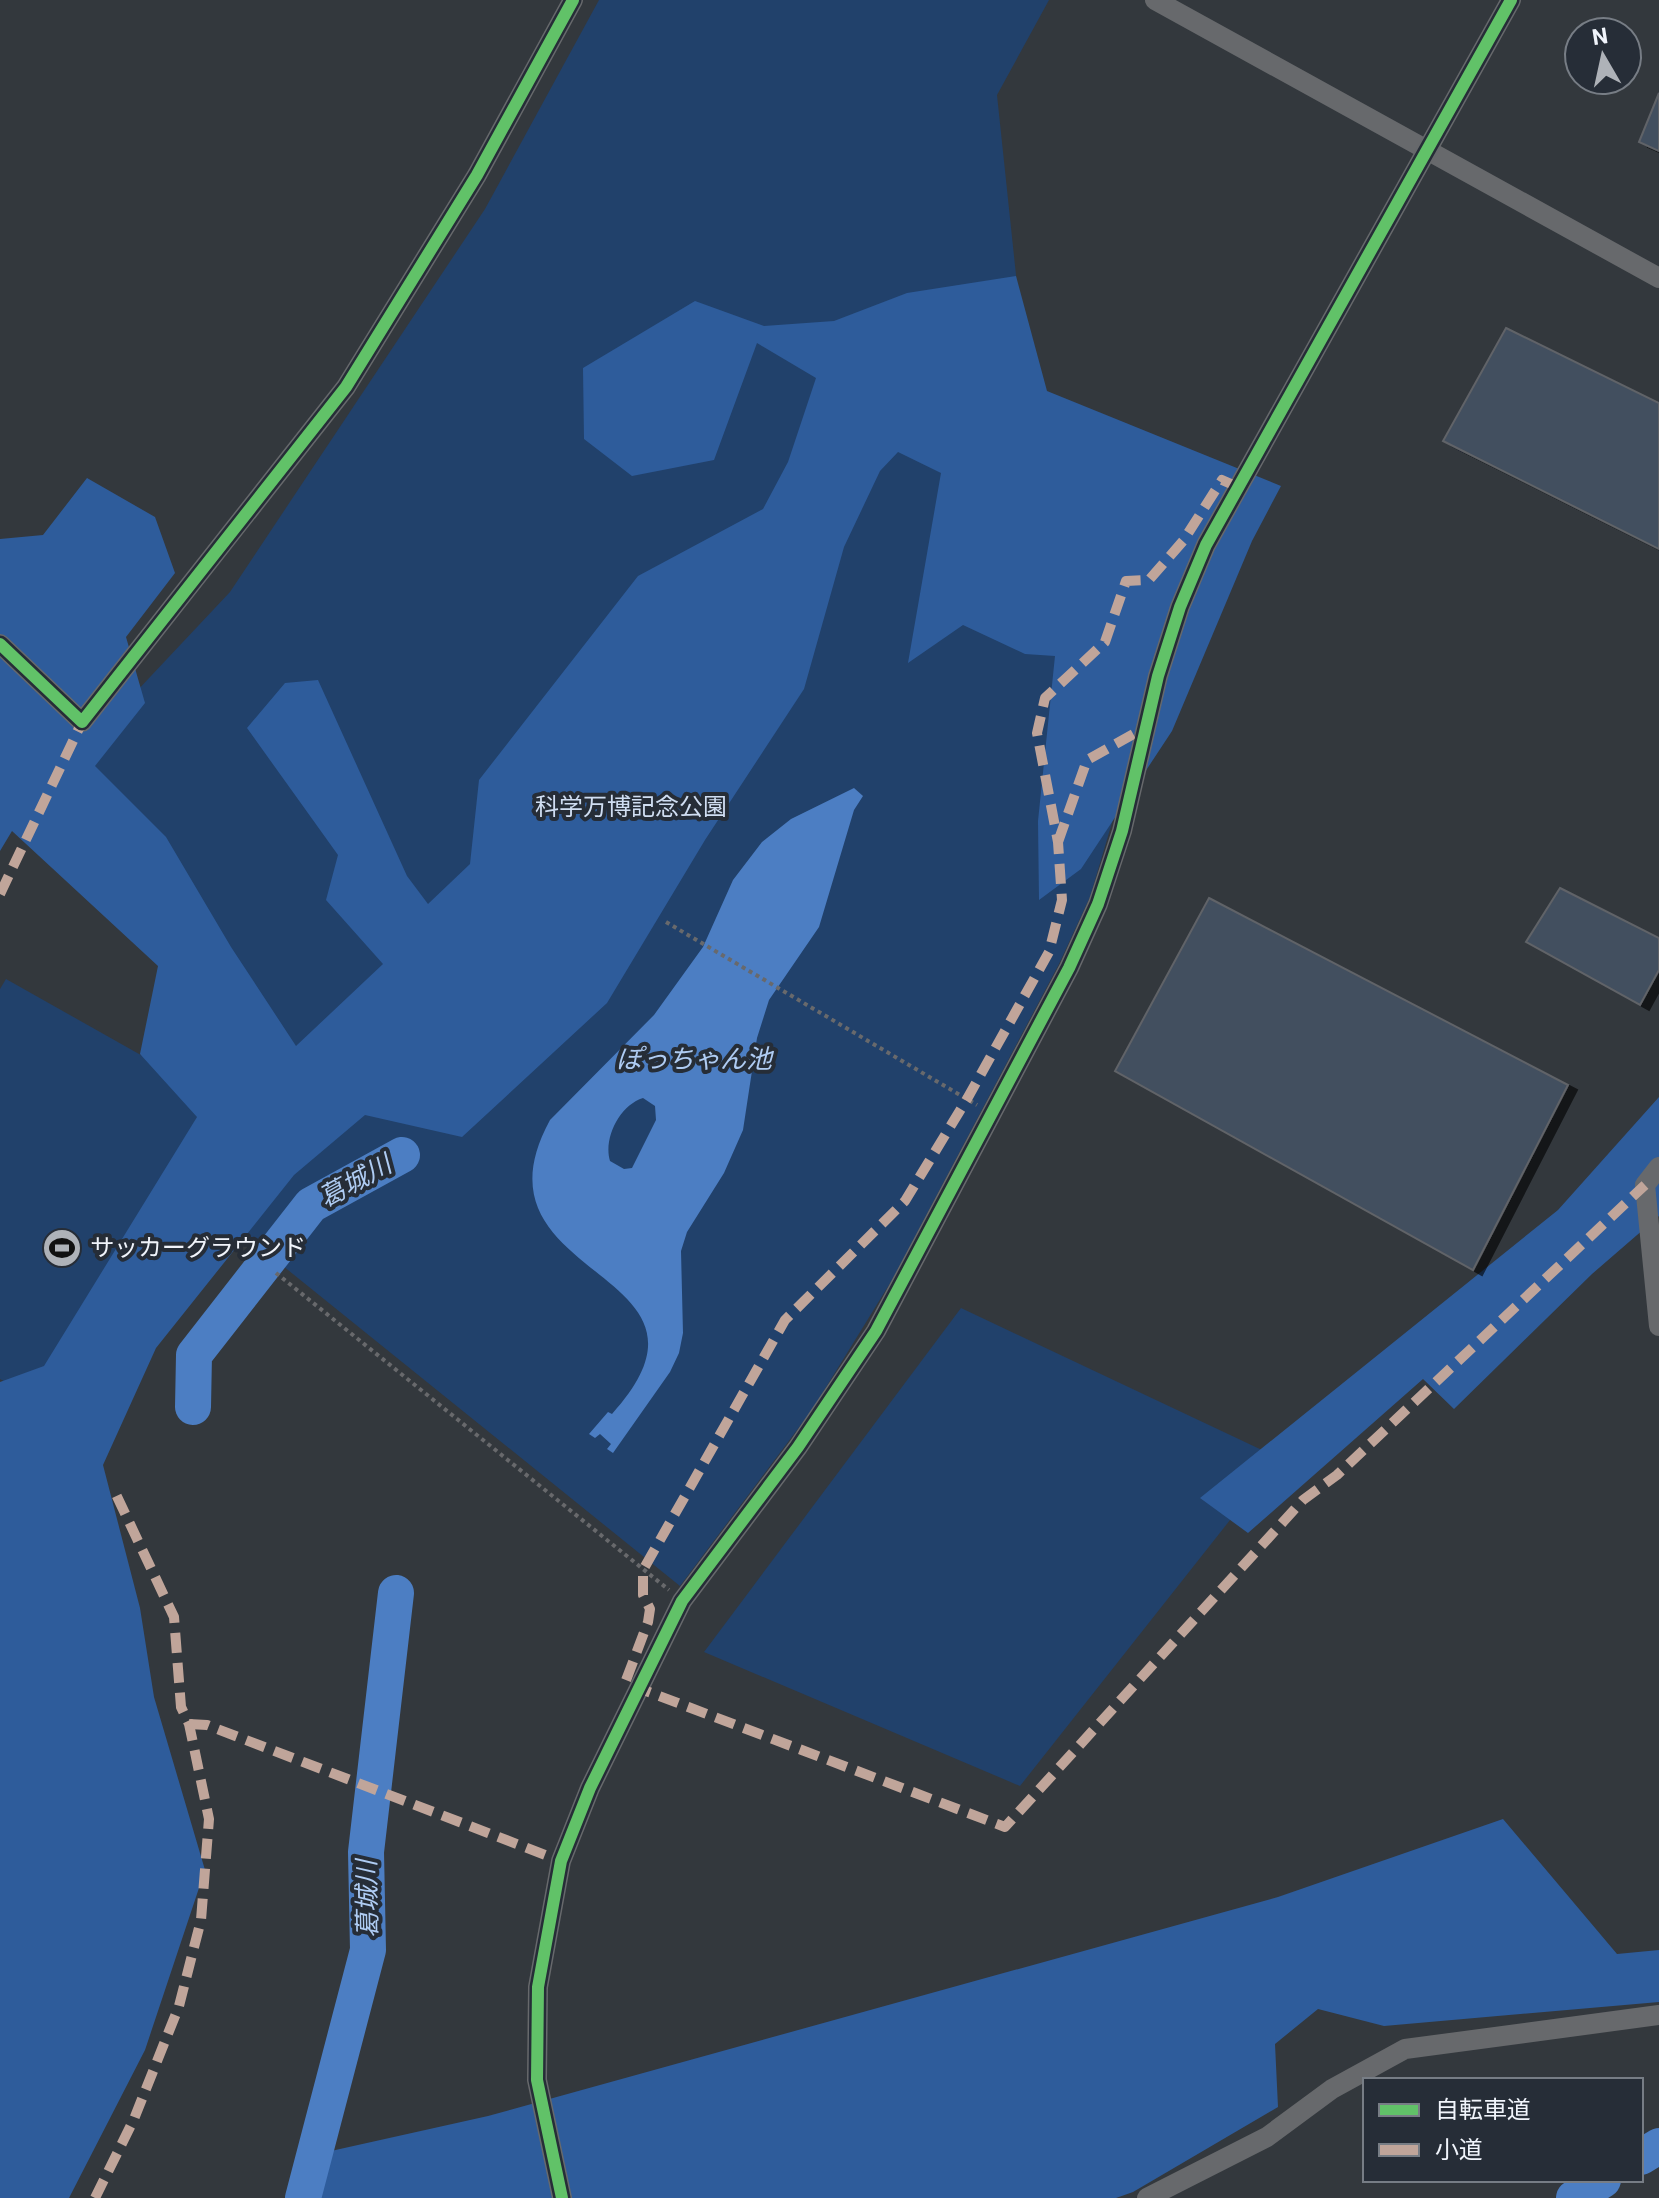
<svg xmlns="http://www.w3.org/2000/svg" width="1659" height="2198" font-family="Roboto,'Noto Sans JP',sans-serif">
<defs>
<filter id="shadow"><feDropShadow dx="9" dy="5" stdDeviation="0" flood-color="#0009"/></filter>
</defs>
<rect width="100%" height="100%" fill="#33383d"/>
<!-- green -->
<g fill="#21416b">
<path d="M599,0h450l-52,95 32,303 90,401 -29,98 -31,67 -167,316 -80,130 -132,176 -397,-320 -100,-73 51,-100 -27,-128 -164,-140 44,-81 143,-152 255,-383z"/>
<path d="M6,979l204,115 -170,307 -40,-22v-390z"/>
<path d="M961,1308l318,150 -259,328 -316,-134z"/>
</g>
<!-- forest -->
<g fill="#2e5c9b">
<path d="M1016,276l31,115 234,95 -29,55 -80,190 -91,138 -42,31 -1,-79 17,-165 -30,-2 -62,-29 -55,38 33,-190 -43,-21 -18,19 -36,76 -40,142 -99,151 -98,163 -145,134 -97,-22 -71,60 -138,173 -53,117 37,143 14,89 51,173 -60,180 -76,148h-69v-816l44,-16 153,-249 -57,-63 18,-88 -146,-135 -12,20v-312l43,-4 44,-57 68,39 20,56 -49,64 19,66 -50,63 71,71 65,110 65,99 87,-82 -57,-64 12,-45 -91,-127 38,-45 33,-3 89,196 21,28 42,-40 9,-84 159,-204 125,-67 25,-47 28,-84 -59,-35 -43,117 -82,16 -48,-37 -1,-71 112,-67 69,25 70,-5 73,-28z"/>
<path d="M1659,1097v119l-67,58 -138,135 -31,-30 -175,154 -48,-35 358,-288z"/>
<path d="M1503,1819l114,135 42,-4v52l-275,24 -66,-17 -43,35 3,63 -145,85 -17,6h-799l5,-45 166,-37 790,-219z"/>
</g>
<!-- water -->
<path fill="#4c7ec3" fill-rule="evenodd" d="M854,788l9,8 -9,14 -35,117 -50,73 -12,38 -14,92 -19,43 -37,59 -6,19 2,82 -4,20 -9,19 -57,81 -6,-4 4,-5 -11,-10 -5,4 -6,-4 19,-22 4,2c133,-147 -151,-131 -62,-294l104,-105 49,-68 30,-67 29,-38 29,-23zM643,1098l12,8 1,14 -24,48 -8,1 -14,-8c-7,-23 10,-56 33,-63z"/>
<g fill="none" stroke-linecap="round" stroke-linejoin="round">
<!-- river -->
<g stroke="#4c7ec3" stroke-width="36">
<path d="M193,1407l1,-52 117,-150 91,-50"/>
<path d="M1641,2157l18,-11"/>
<path d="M303,2198l65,-248 -2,-98 30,-259"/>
<path d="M1574,2198l29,-18"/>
</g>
</g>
<!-- building -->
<g fill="#434f5e" stroke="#606368" stroke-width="2" filter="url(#shadow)">
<path d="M1659,93v58l-20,-9z"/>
<path d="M1506,328l153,75v146l-216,-108z"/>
<path d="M1560,888l99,50v32l-19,35 -114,-63z"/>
<path d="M1209,898l359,187 -95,185 -358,-199z"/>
</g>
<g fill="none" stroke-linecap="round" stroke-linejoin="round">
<!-- path -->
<g stroke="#68696c" stroke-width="4" stroke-dasharray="4 4" stroke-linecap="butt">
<path d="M666,922l311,183"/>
<path d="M276,1273l393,317"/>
</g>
<!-- minor -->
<g stroke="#67696c" stroke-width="20">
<path d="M1155,0l504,278"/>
<path d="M0,644l82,78 264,-335 131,-212 96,-175"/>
<path d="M1659,1167l-14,18 14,141"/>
<path d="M562,2198l-25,-118 1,-93 23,-126 29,-73 92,-187 116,-154 78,-116 193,-363 29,-64 24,-73 36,-155 22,-69 26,-62 305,-545"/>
<path d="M1147,2198l120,-61 65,-48 73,-40 254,-34"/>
</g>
<!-- quiet -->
<g stroke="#c0a59a" stroke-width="10" stroke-dasharray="20 10" stroke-linecap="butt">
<path d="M1238,487l-16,-7 -39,61 -34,39 -23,1 -21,61 -60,56 -8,35 21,109 4,58 -13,52 -82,147 -62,102 -120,119 -142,250v25l7,14 -2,13 -23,61 380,144 298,-327 34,-25 308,-290"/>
<path d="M1058,842l29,-82 59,-33"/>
<path d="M0,894l82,-172"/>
<path d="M189,1724l18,1 354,136"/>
<path d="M95,2198l39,-79 45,-113 22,-86 8,-101 -20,-95 -8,-17 -7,-90 -61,-129"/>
</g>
<!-- cycleway casing -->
<g stroke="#262d37" stroke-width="17">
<g id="cycleway">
<path d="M0,644l82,78 264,-335 131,-212 96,-175"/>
<path d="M562,2198l-25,-118 1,-93 23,-126 29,-73 92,-187 116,-154 78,-116 193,-363 29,-64 24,-73 36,-155 22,-69 26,-62 305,-545"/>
</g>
</g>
<!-- cycleway -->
<use href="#cycleway" stroke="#61c268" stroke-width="12"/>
</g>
<!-- icons -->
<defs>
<g id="stadium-disc" transform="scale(2)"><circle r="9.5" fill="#aeb2b8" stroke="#262d37"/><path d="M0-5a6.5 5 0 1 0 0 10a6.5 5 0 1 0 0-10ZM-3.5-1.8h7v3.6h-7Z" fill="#111"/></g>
</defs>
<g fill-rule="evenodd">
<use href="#stadium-disc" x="62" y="1248"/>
</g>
<g text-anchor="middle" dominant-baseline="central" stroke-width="8" stroke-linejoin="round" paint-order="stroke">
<!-- park labels -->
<g font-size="24" fill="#d0def2" stroke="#262d37">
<text x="631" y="807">科学万博記念公園</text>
</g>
<!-- poi labels -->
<g font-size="24" fill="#f0f4fb" stroke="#262d37" text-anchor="start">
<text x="90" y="1248">サッカーグラウンド</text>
</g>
<!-- water labels -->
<g font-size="26" font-style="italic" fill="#afccf3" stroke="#262d37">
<text x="694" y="1059">ぽっちゃん池</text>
<text transform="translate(355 1181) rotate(-29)">葛城川</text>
<text transform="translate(367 1899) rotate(-91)">葛城川</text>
</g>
</g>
<!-- legend -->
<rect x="1363" y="2078" width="280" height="104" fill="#262d37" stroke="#777d85" stroke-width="2"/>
<rect x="1379" y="2104" width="40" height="12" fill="#61c268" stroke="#777d85" stroke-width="2"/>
<text x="1435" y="2118" font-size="24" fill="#f0f4fb">自転車道</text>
<rect x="1379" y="2144" width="40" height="12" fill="#c0a59a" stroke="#777d85" stroke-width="2"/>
<text x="1435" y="2158" font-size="24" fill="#f0f4fb">小道</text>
<!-- north arrow -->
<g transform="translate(1603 56) rotate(351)"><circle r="38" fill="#262d37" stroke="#777d85" stroke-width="2"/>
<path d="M0-6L14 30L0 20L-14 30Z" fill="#aeb2b8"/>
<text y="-12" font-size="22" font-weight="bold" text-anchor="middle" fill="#f0f4fb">N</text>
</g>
</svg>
